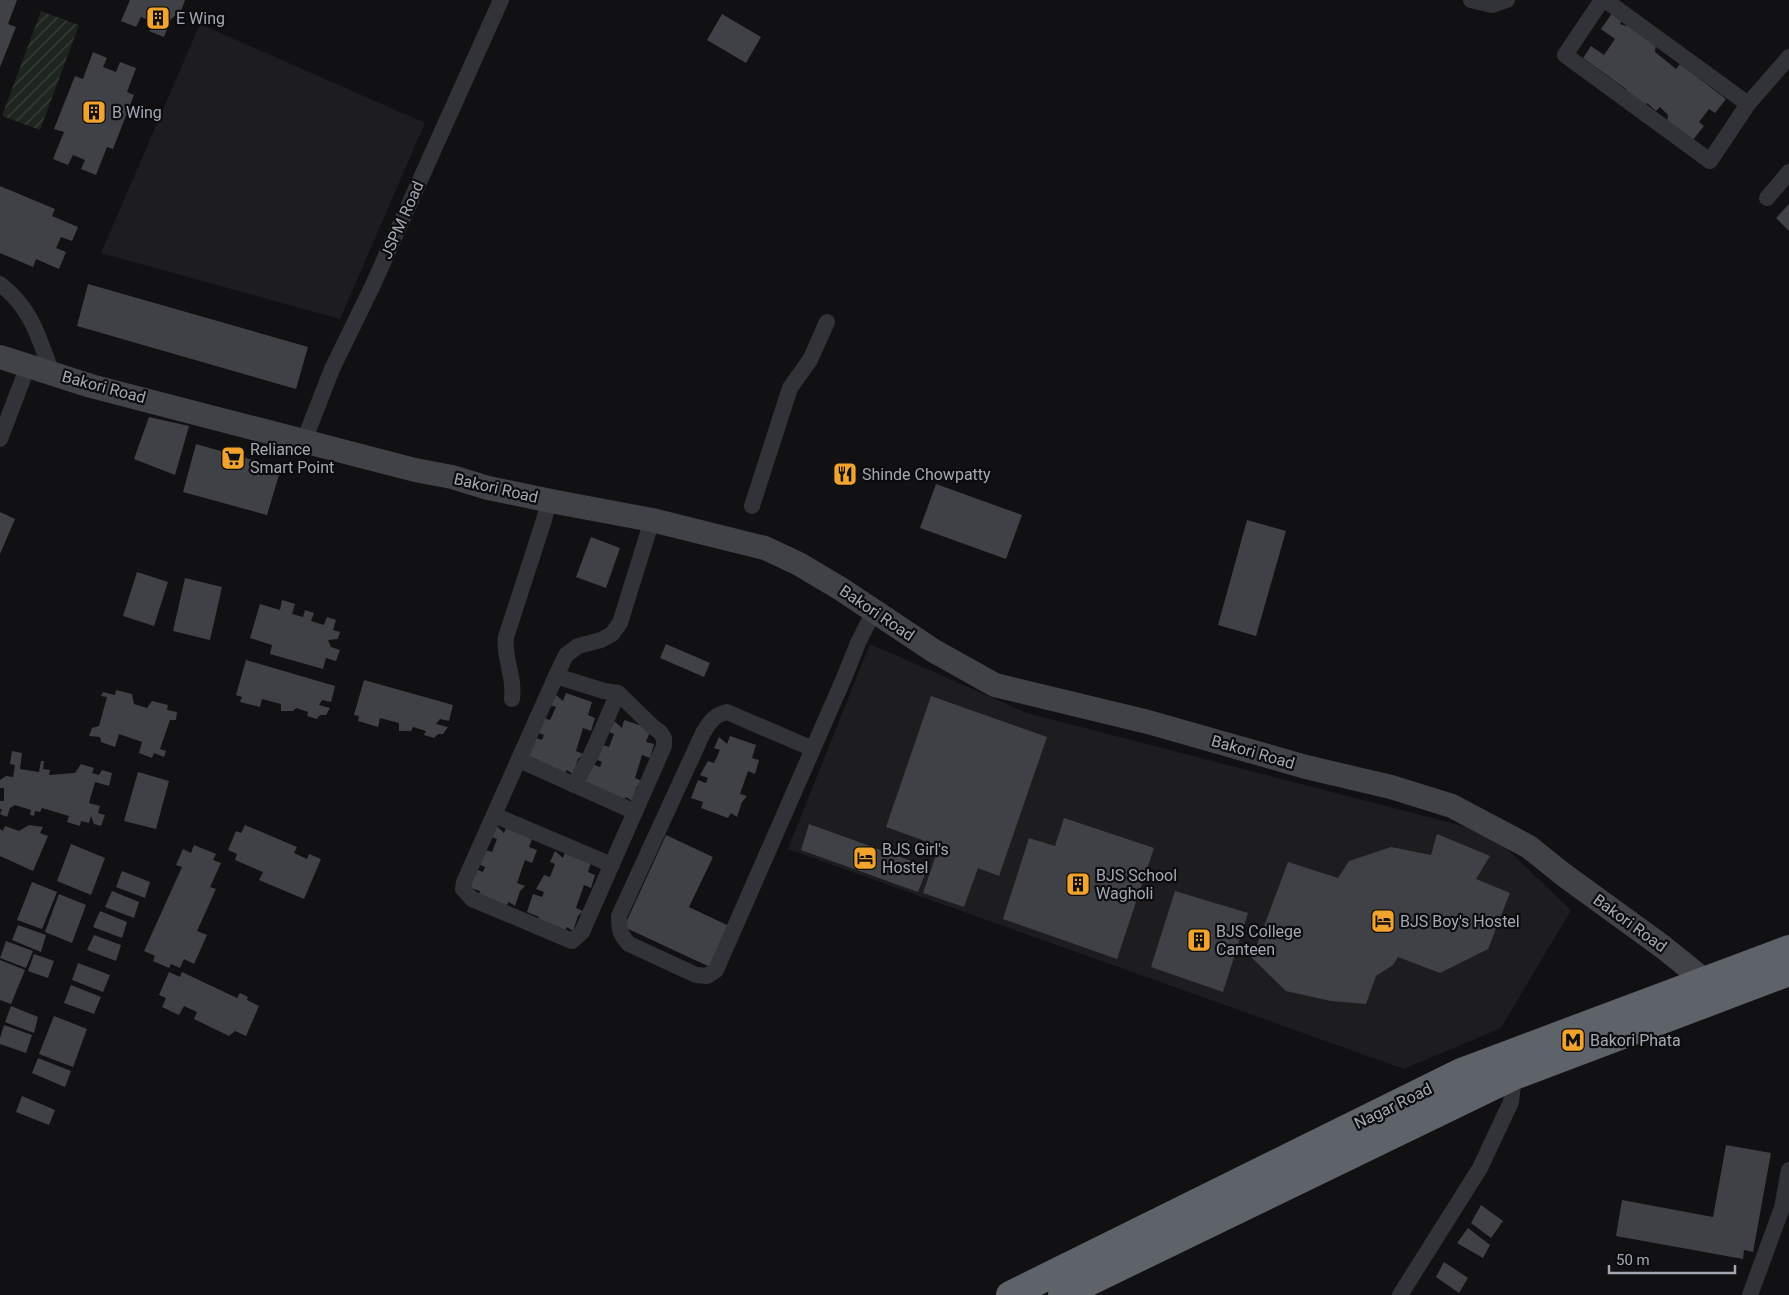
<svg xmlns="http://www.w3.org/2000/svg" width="1789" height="1295" font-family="Roboto,sans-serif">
<defs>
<pattern id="garden-furrows" width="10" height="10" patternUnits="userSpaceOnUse" patternTransform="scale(1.25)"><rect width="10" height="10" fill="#1d251e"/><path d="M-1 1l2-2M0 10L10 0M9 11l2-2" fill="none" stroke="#3b423c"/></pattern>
</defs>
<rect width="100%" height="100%" fill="#111113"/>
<!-- built -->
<g fill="#1d1d20">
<path d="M200,24l225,99 -85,196 -239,-66z"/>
<path d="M870,644l157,69 463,120 81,77 -70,118 -97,41 -616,-220z"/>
</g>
<!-- garden -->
<path fill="url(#garden-furrows)" d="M41,11l38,14 -39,105 -38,-14z"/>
<!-- building -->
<g fill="#404146">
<path d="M0,0h17l-9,24 8,3 -16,40z"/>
<path d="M130,0h55l-4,11 -10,8 -7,18 -15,-6 4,-9 -12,-5 -5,10 -15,-6z"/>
<path d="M1613,12l10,7 -3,5 6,2 3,-3 27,21 -1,8 21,17 4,-5 46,35 -11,14 -6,-4 -10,13 5,4 -12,15 -25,-19 1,-7 -8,-8 -4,4 -9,-8 -2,2 -19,-9v-7l-43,-31 8,-12 13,9 11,-16 -14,-10z"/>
<path d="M722,14l39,23 -15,26 -39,-23z"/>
<path d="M93,52l14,6 -4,9 13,5 4,-10 16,6 -9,24 7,3 -21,54 -6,-2 -11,28 -15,-6 4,-9 -12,-5 -5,10 -15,-6 11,-27 -10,-3 21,-53 8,3z"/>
<path d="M0,186l55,23 -3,7 26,11 -6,14 -11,-4 -5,11 10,4 -7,17 -23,-10 -3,8 -33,-14z"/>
<path d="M1789,204v27l-13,-13z"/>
<path d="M88,284l220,63 -12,42 -219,-63z"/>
<path d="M149,417l40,9 -14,49 -41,-16z"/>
<path d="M196,444l85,24 -14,47 -84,-23z"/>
<path d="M936,484l86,31 -16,44 -86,-31z"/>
<path d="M0,512l15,7 -15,35z"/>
<path d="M1247,520l39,11 -30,105 -38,-11z"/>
<path d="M591,537l29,11 -14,40 -30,-11z"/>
<path d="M137,572l31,10 -14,44 -31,-10z"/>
<path d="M185,578l37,9 -12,53 -37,-9z"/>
<path d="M282,600l13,4 -3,10 11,3 2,-7 9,3 -3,8 13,4 3,-8 9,3 -3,10 7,2 -2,7 -10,1 3,7 9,3 -4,11 -10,-3 -3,11 -53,-15 2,-9 -22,-7 10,-34 20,6z"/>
<path d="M666,644l44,19 -6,14 -44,-19z"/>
<path d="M246,660l89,26 -4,16 -9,-2 -3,5 11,3 -4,7h-6l-3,4 -10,-3 1,-4 -12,-4 -3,3h-12v-7l-19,-5 -2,8 -20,-5 2,-5 -6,-2z"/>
<path d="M364,680l89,25 -4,16 -9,-2 -4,5 12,3 -5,7h-5l-4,4 -10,-3 2,-4 -13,-4 -2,4h-12v-8l-19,-5 -2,9 -20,-6 1,-5 -5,-1z"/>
<path d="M116,690l16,4 2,10 13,4 5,-7 16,4 -1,5 10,2 -1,8h-6l-10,29 6,2 -2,6 -10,-4 -2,5 -13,-5 3,-11 -23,-8 -4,13 -14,-5 -1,-5 -11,-1 3,-8 7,-2 8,-29 -6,-1 2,-4 12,3z"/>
<path d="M566,693l26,9 -4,13 7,3 -4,13 -8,-3 -7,23 7,3 -5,5 -5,15 -6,-4 -4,5 -26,-10 2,-5 -13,-5 7,-18 9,3 2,-5 -8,-3 8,-14 6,2 6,-13 -6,-2 5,-11 8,7z"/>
<path d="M931,696l116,41 -48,139 -21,-8 -14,39 -41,-14 16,-47 -53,-19z"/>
<path d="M624,720l27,9 -5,13 8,2 -4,14 -8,-3 -7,23 7,3 -5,5 -5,15 -6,-4 -4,5 -37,-20 7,-18 8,3 2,-5 -7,-3 8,-14 6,2 5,-13 -5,-2 5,-11 8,7z"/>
<path d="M730,736l26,9 -4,13 7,2 -4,14 -7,-3 -8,23 7,2 -5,6 -5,15 -6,-4 -3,5 -27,-10 2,-6 -12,-4 7,-18 8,3 2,-5 -8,-3 8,-14 6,2 6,-13 -6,-2 5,-11 8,7z"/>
<path d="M12,751l10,2 -2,16 19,3 2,-11h3l-1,8 7,1 -1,5 26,-2 6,-9 13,4 -2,5 7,2 3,-5 10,3 -3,13 -14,-4 -6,21 11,3 -2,7 7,2 -4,11 -7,-2 -3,-8 -2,7 -8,-2 -1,5 -13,-4 2,-6 -27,-8 -2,4 -5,-1 -1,5 -4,-1 1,-5 -16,-5 -5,3 -3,9 -7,-3 2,-5h-2v-8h4v-13h-4v-8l6,-4 7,1 2,-12 -5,-1z"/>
<path d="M138,772l31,9 -13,48 -32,-8z"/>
<path d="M1064,818l90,30 -37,111 -114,-40 26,-81 26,8z"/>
<path d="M809,824l119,43 -10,25 -117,-42z"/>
<path d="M29,825l14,2 -3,6 8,3 -15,35 -33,-15v-27l3,2 2,-5 14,5z"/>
<path d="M245,825l52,22 -3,6 13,6 2,-5 12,5 -17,40 -45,-19 4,-8 -28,-12 2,-6 -9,-4 8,-19 5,2z"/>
<path d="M507,825l27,9 -5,13 8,3 -5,13 -7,-3 -8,23 8,3 -5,5 -5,15 -6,-4 -4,5 -27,-10 2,-6 -12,-4 7,-18 8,3 2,-5 -7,-3 7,-14 7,2 5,-13 -5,-2 5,-11 7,7z"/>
<path d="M1437,834l53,22 -14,23 34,14 -22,56 -48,24 -42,-16 -5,8 -17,11 -10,28 -35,-3 -45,-10 -34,-33 36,-96 50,16 11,-17 42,-14 40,8z"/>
<path d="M666,835l47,22 -24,50 42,20 -19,41 -88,-41z"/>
<path d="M71,844l34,14 -14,37 -34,-14z"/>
<path d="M194,845l22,9 -3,6 8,3 -11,24 6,2 -19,42 10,4 -13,29 -10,-5 -4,9 -9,-4 -2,4 -16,-7 2,-5 -11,-5 38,-84 -6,-2 7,-16 8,4z"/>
<path d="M566,850l26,9 -4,13 7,3 -4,13 -7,-3 -8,23 7,3 -5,5 -5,15 -6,-4 -3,5 -27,-10 2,-5 -12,-5 6,-18 9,3 2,-5 -8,-3 8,-14 6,2 5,-13 -5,-2 5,-11 8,7z"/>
<path d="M122,871l28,11 -5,16 -29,-11z"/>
<path d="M32,882l25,10 -15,37 -25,-9z"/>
<path d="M112,891l27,11 -5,16 -29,-11z"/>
<path d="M1175,891l73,22 -25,79 -72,-25z"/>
<path d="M59,894l27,11 -14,38 -27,-11z"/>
<path d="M100,911l27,11 -5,16 -29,-11z"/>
<path d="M18,925l28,10 -5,17 -29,-12z"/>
<path d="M94,935l27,10 -5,16 -29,-11z"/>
<path d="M6,941l27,10 -7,17 -26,-10z"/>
<path d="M34,954l20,7 -6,17 -20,-7z"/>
<path d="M0,960l25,10 -14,34 -11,-4z"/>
<path d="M78,963l32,12 -7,17 -31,-12z"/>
<path d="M169,972l11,5 2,-5 55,26 3,-5 8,4 -1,3 12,6 -13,30 -11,-5 -6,5 -35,-17 3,-7 -13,-6 -5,9 -17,-8 4,-9 -7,-3z"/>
<path d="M71,985l30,12 -7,17 -30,-11z"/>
<path d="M11,1006l27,11 -4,16 -29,-11z"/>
<path d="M54,1016l33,13 -14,38 -34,-13z"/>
<path d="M4,1025l28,10 -6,18 -26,-9v-6z"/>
<path d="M38,1058l33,13 -6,16 -33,-14z"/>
<path d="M22,1096l33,14 -6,15 -33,-13z"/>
<path d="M1726,1145l45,8 -18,99 -9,-2 -1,9 -127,-23 6,-36 91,17z"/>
<path d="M1481,1205l22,16 -12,17 -20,-15z"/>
<path d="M1468,1228l22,17 -7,13 -26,-15z"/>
<path d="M1444,1262l24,16 -9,15 -23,-16z"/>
</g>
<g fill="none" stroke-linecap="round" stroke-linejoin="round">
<!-- street -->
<g stroke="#323338" stroke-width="16">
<path d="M1471,0l21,5 15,-5"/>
<path d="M1602,0l-37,55 145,106 38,-57"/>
<path d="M1605,0l143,104 41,-47"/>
<path d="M1767,198l22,-26"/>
<path d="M0,284c32,25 38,52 52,89"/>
<path d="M0,439l28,-73"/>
<path d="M304,441l28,-72 40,-82 129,-287"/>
<path d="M752,506l38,-118 20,-28 17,-38"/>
<path d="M556,676l48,15 14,2 35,34 7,5 4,6v8l-82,186 -10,9 -100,-42 -9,-10 1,-7 92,-206 10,-21 12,-9 23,-6 11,-6 8,-11 32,-103"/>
<path d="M512,699c3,-24 -9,-41 -6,-62l38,-117 5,-20"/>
<path d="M813,749l-86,-37c-13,3 -17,10 -24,21l-84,183c0,13 1,19 10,28l67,31 11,1 9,-6 128,-292 14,-35 16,-32"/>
<path d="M519,760l116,52"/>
<path d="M574,785l17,-30 27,-62"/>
<path d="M494,815l118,50"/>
<path d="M1400,1295l80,-127 31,-66 3,-26"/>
<path d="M1750,1295l32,-87 7,-38"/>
</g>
<!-- secondary -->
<path stroke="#404248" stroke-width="24" d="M0,357l91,29 324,84 37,7 36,11 68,14 96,18 113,28 34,16 42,25 93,62 61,34 153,37 158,45 85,20 61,19 77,41 35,28 99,72 41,33 10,15"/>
<!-- highway -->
<g stroke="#5e6269" stroke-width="28">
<path d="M1010,1295l451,-223 328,-123"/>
<path d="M1062,1295l452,-219 275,-104"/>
</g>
</g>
<!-- icons -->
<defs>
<g id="building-square" transform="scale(1.25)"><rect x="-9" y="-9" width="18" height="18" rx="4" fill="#f1a32b" stroke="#0c0c0e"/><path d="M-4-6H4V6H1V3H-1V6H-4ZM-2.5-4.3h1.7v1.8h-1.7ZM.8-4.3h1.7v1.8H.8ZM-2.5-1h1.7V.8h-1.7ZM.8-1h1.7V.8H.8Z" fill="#111"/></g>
<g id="supermarket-square" transform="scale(1.25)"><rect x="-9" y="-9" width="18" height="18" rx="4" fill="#f1a32b" stroke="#0c0c0e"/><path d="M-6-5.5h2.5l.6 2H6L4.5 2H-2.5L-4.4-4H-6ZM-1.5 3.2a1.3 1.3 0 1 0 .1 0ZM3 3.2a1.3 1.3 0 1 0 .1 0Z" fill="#111"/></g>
<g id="restaurant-square" transform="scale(1.25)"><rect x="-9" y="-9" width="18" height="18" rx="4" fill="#f1a32b" stroke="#0c0c0e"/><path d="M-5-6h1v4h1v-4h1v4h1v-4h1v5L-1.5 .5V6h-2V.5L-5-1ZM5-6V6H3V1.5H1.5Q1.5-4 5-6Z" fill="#111"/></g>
<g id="hotel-square" transform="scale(1.25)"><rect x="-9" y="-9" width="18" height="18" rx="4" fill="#f1a32b" stroke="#0c0c0e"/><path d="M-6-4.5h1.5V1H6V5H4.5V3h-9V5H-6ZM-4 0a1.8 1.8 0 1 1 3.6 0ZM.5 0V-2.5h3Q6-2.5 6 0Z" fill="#111"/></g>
<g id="metro-square" transform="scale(1.25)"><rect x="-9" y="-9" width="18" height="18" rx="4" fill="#f1a32b" stroke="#0c0c0e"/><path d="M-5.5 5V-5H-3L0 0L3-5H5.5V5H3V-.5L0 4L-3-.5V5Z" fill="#111"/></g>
</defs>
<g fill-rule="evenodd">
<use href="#building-square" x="158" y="18"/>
<use href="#building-square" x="94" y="112"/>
<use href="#supermarket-square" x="233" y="458"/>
<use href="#restaurant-square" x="845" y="474"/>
<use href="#hotel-square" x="865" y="858"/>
<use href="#building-square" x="1078" y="884"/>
<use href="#hotel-square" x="1383" y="921"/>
<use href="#building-square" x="1199" y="940"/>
<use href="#metro-square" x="1573" y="1040"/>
</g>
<g text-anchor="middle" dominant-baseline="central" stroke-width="4.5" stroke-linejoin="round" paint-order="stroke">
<!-- poi labels -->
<g font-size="16" fill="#a2a9b3" stroke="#0c0c0e" text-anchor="start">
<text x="176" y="18">E Wing</text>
<text x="112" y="112">B Wing</text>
<text x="250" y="449">Reliance<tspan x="250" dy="18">Smart Point</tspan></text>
<text x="862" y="474">Shinde Chowpatty</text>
<text x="882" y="849">BJS Girl's<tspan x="882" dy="18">Hostel</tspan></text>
<text x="1096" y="875">BJS School<tspan x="1096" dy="18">Wagholi</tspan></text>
<text x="1400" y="921">BJS Boy's Hostel</text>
<text x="1216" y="931">BJS College<tspan x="1216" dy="18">Canteen</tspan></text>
<text x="1590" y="1040">Bakori Phata</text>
</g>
<!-- street labels -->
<g font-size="16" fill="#a2a9b3" stroke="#0c0c0e">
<text transform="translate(402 220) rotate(-66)">JSPM Road</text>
<text transform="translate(104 387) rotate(15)">Bakori Road</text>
<text transform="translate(496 488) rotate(13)">Bakori Road</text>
<text transform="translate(877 613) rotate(34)">Bakori Road</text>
<text transform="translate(1253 752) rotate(16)">Bakori Road</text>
<text transform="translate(1630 923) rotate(36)">Bakori Road</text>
<text transform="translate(1393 1106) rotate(-26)">Nagar Road</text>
</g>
</g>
<!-- scale -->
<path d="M1609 1265v8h126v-8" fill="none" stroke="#a2a9b3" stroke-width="2.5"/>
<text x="1616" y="1265" font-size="15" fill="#a2a9b3" stroke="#0c0c0e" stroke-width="4" paint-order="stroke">50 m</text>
</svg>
